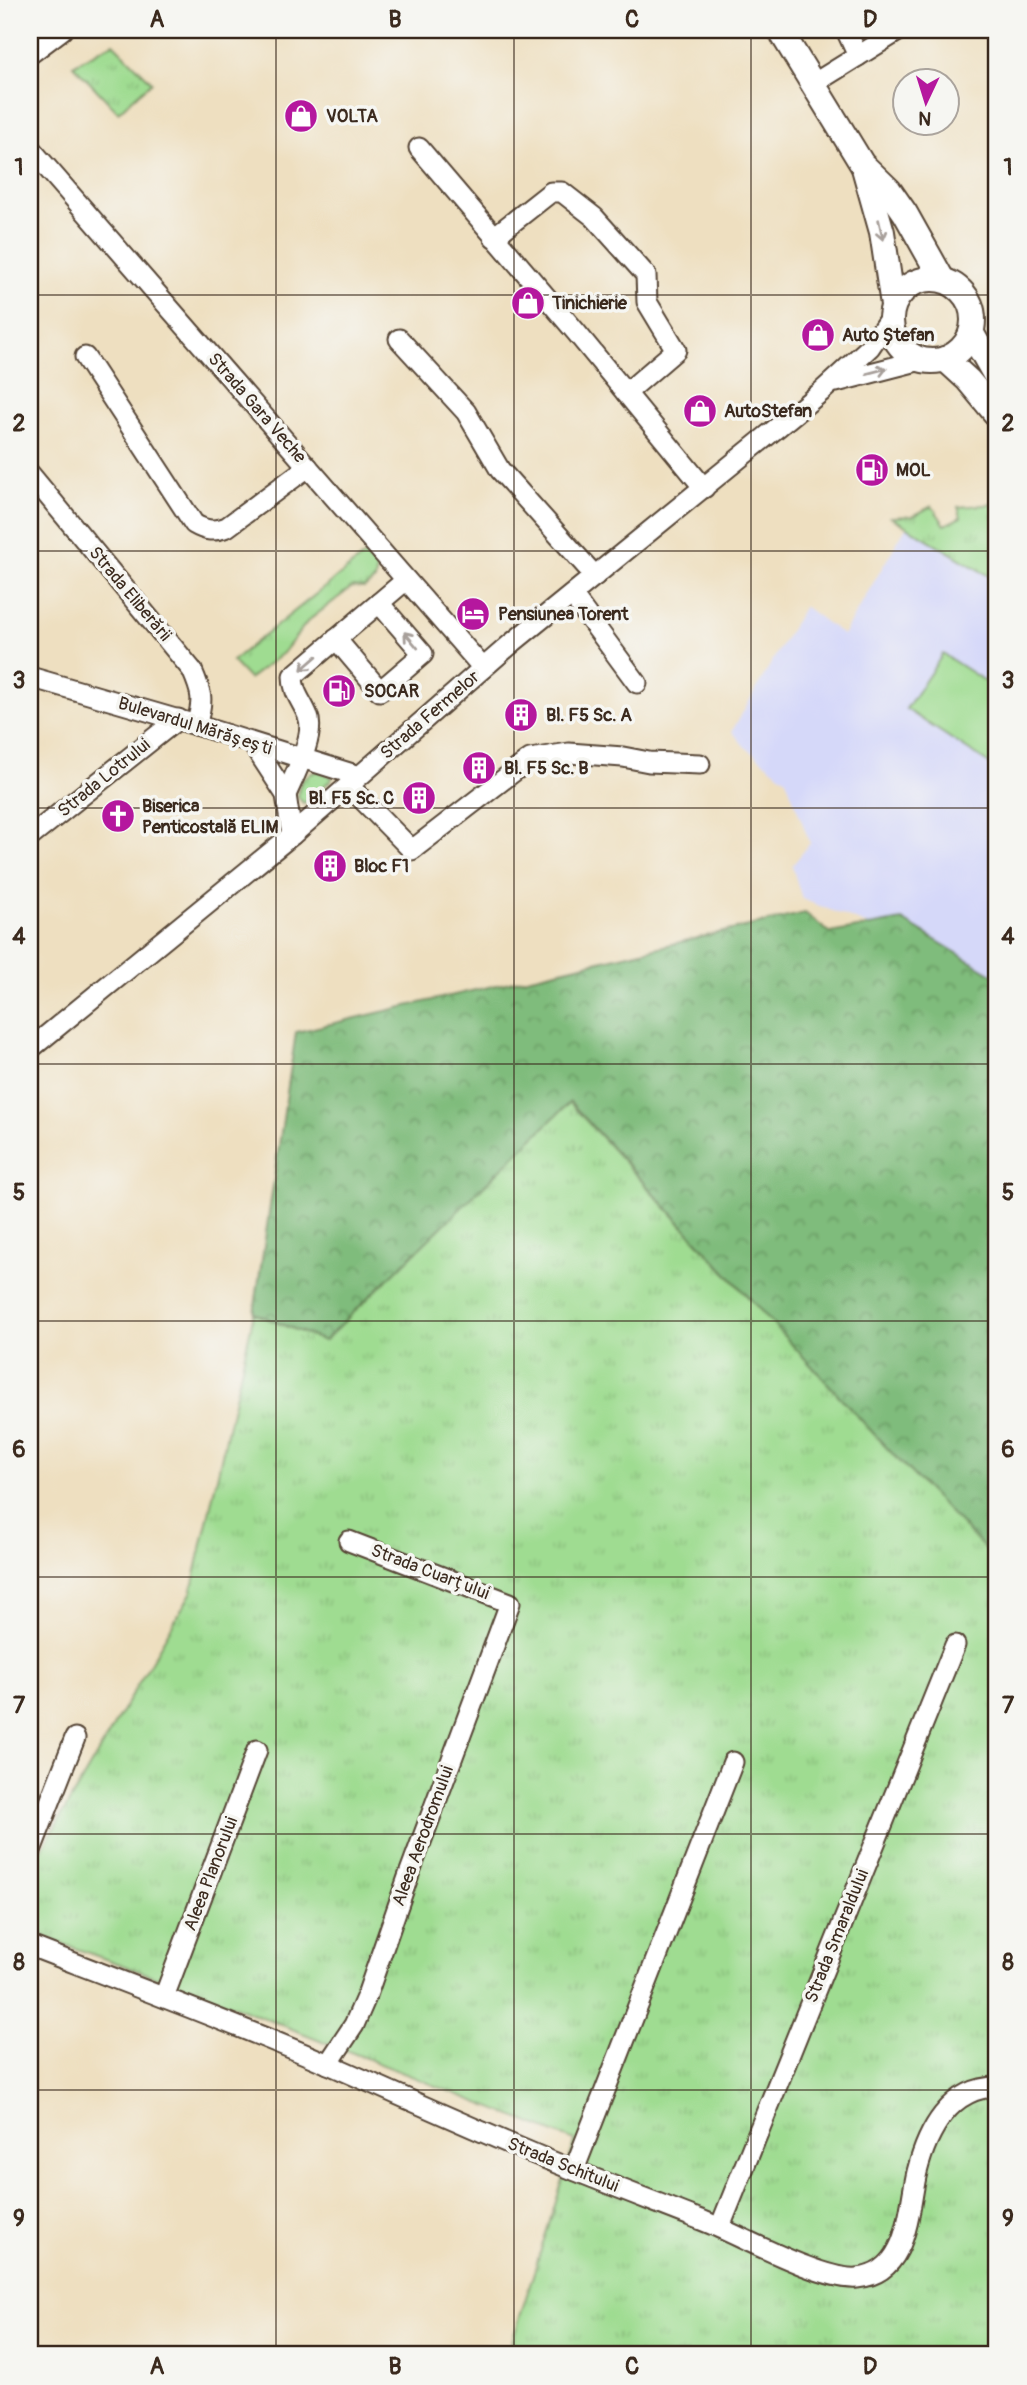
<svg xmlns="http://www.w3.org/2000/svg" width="1027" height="2385" font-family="Pangolin,sans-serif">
<defs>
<pattern id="grass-tufts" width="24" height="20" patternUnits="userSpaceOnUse" patternTransform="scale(1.75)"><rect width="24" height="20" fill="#9fdc91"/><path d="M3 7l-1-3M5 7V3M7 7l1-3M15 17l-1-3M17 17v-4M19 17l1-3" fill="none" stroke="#8abd7d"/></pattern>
<pattern id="forest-crowns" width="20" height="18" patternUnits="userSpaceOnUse" patternTransform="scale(1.75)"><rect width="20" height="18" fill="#7fbc7b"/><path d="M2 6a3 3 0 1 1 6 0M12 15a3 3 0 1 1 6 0" fill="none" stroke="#699964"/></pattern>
</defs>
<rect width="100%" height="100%" fill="#f6f6f2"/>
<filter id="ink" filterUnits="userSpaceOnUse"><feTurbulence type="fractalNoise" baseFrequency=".0143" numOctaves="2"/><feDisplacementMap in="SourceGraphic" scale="14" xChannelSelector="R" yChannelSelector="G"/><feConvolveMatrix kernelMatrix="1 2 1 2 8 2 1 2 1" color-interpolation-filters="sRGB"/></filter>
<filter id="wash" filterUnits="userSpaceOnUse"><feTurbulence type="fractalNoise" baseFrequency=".00686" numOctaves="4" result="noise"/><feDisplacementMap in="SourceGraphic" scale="28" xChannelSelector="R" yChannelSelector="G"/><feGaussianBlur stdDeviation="1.57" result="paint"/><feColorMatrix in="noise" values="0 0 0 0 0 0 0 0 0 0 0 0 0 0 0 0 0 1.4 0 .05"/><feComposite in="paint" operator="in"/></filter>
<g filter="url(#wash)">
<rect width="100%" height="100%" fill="#eedfc0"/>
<!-- built -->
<path fill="#d5d8f9" d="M906,527l91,54v450l-73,-84 -122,-48 -10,-33 18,-23 -24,-64 -42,-33 -12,-15 72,-125 39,29z"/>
<!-- grass -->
<g fill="url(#grass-tufts)" stroke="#6d8358" stroke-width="2">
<path d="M113,43l39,39 -34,30 -45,-47z"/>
<path d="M997,504v77l-106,-64 22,-1 19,-10 13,19 16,-8 -3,-10z"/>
<path d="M365,555l12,13 -2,12 -11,8 -12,-1 -44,34 -25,32 -34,26 -17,-18z"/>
<path d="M318,771l14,6 -1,3 -27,24 -6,-7c0,-16 6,-22 20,-26z"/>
<path d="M569,1102l317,345 111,114v794h-489l67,-214 -361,-143 -184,-66 1,-64 160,-275 63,-280 70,28z"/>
</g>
<!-- forest -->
<path fill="url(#forest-crowns)" stroke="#5d734c" stroke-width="2" d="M805,913l25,20 72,-13 95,57v584l-111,-114 -316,-345 -246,239 -70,-28 42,-281z"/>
<!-- pitch -->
<path fill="#9fdc91" stroke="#6d8358" stroke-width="2" d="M943,654l54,35v80l-91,-60z"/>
</g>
<g filter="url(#ink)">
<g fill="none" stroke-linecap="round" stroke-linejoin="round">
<!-- minor casing -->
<g stroke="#564536" stroke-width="23">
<g id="minor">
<path d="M846,30l12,26"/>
<path d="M30,54l32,-24"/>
<path d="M813,84l87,-54"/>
<path d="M30,148l453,520"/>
<path d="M419,148l157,184 128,156"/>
<path d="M494,237l57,-45h11l32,25 52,58 1,27 29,48 -50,43"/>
<path d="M399,339l67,73 34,58 95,106"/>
<path d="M85,357l109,167c12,7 20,8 33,3l81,-60"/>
<path d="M836,382l85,-22"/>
<path d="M30,474l162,196c10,23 12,30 4,55"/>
<path d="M572,595l65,88"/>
<path d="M336,639l44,52 43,-37 -44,-51"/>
<path d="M30,677l166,48 163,51"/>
<path d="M252,743l34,52 6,40"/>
<path d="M349,786l63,64 118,-91 39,-6 54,4 26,5 51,2"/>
<path d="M286,795c8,-19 30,-60 22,-79 -6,-15 -15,-23 -15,-40l113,-96"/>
<path d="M30,837l148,-118"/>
<path d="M30,1049l262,-214 220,-192 309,-251 49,-45 21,-31"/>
<path d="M30,1853l45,-115"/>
<path d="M30,1946c99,38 198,75 296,117 71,31 141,63 213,93 55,23 111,44 167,66 35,14 116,59 151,56 52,-4 51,-68 60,-106 10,-40 33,-85 80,-85"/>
<path d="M164,1997l93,-247"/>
<path d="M328,2064l26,-39 13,-30 41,-118 102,-274 -161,-62"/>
<path d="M574,2170l159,-408"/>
<path d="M720,2227l235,-582"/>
</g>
</g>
<!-- major casing -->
<g stroke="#564536" stroke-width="28">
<g id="major">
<path d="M780,30l82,134 27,26 16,23 37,66"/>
<path d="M864,168l18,64 11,73"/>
<circle cx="932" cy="320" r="41"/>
<path d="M972,334l25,44"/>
<path d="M945,359l23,21 29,35"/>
</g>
</g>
<!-- minor -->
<use href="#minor" stroke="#fff" stroke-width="19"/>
<!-- major -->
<use href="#major" stroke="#fff" stroke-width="24"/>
</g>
<!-- one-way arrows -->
<defs><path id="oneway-shaft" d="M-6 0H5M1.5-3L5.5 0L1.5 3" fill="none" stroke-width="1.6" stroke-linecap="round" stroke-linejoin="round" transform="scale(1.75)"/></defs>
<g stroke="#a79f9a">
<use href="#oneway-shaft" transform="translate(881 230) rotate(77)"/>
<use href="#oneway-shaft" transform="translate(877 371) rotate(-15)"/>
<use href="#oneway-shaft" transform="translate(411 640) rotate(-130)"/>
<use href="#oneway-shaft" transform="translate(309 663) rotate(139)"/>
</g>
</g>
<!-- grid -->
<path fill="none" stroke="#3b2a1e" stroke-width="2" stroke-opacity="0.55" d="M276,30v2325M514,30v2325M751,30v2325M30,295h967M30,551h967M30,808h967M30,1064h967M30,1321h967M30,1577h967M30,1834h967M30,2090h967"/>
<!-- icons -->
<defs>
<g id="shop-disc" transform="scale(1.75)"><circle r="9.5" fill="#b5179e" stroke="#f6f6f2"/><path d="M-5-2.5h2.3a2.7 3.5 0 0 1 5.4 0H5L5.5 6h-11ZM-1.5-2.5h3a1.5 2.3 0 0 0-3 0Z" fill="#fff"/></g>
<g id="fuel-disc" transform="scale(1.75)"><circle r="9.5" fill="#b5179e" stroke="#f6f6f2"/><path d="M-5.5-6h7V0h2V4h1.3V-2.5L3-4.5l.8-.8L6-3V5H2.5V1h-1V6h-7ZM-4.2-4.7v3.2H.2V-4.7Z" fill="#fff"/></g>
<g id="hotel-disc" transform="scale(1.75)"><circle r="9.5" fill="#b5179e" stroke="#f6f6f2"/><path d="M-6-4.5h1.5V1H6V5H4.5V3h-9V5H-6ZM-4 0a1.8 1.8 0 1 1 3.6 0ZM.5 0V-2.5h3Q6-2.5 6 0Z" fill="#fff"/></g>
<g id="building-disc" transform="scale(1.75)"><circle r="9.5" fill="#b5179e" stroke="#f6f6f2"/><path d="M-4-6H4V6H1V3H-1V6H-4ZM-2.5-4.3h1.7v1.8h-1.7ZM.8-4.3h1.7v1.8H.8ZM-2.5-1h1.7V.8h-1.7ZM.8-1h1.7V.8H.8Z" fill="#fff"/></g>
<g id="church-disc" transform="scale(1.75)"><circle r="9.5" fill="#b5179e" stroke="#f6f6f2"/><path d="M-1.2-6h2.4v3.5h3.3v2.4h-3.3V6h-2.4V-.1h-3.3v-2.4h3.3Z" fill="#fff"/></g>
</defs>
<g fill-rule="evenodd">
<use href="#shop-disc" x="301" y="116"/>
<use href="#shop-disc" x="528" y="303"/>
<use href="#shop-disc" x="818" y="335"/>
<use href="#shop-disc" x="700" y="411"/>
<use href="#fuel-disc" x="872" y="470"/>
<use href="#hotel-disc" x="473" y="614"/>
<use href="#fuel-disc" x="339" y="691"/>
<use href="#building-disc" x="521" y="715"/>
<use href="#building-disc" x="479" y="768"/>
<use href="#building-disc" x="419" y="798"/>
<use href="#church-disc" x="118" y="816"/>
<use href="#building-disc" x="330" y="866"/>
</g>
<g text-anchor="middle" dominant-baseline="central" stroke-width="7" stroke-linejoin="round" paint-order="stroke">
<!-- poi labels -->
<g font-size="18" font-weight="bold" fill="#3b2a1e" stroke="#f6f6f2" text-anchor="start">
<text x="326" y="116">VOLTA</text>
<text x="552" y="303">Tinichierie</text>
<text x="842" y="335">Auto Ștefan</text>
<text x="724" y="411">AutoStefan</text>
<text x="896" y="470">MOL</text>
<text x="498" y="614">Pensiunea Torent</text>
<text x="364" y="691">SOCAR</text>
<text x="546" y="715">Bl. F5 Sc. A</text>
<text x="504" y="768">Bl. F5 Sc. B</text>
<text x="394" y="798" text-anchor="end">Bl. F5 Sc. C</text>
<text x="142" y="806">Biserica<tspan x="142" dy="21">Penticostală ELIM</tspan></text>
<text x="354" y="866">Bloc F1</text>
</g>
<!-- street labels -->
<g font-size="18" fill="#3b2a1e" stroke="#f6f6f2">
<text transform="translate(257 408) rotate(49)">Strada Gara Veche</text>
<text transform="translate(130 594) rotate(50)">Strada Eliberării</text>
<text transform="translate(430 715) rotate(-41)">Strada Fermelor</text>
<text transform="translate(195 726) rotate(17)">Bulevardul Mărășești</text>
<text transform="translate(104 778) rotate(-39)">Strada Lotrului</text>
<text transform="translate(430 1572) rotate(21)">Strada Cuarțului</text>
<text transform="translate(423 1836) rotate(-70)">Aleea Aerodromului</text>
<text transform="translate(211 1874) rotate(-69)">Aleea Planorului</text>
<text transform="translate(837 1936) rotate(-68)">Strada Smaraldului</text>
<text transform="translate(563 2165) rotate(22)">Strada Schitului</text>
</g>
</g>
<!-- margin -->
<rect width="1027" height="2385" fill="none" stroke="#f6f6f2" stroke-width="77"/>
<!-- north arrow -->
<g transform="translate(926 102) rotate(184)"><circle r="33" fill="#f6f6f2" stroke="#aba49d" stroke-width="2"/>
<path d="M0-5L12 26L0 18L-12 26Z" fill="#b5179e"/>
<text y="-10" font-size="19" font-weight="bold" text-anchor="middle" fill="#3b2a1e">N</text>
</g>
<rect x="38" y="38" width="950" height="2308" fill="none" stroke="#3b2a1e" stroke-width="2.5"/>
<g font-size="23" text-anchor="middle" font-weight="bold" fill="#3b2a1e">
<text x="157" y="27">A</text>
<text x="395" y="27">B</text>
<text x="632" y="27">C</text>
<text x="870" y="27">D</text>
<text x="19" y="175">1</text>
<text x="1008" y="175">1</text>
<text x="19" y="431">2</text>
<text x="1008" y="431">2</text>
<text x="19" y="688">3</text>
<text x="1008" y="688">3</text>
<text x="19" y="944">4</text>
<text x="1008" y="944">4</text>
<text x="19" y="1200">5</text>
<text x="1008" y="1200">5</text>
<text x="19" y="1457">6</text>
<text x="1008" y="1457">6</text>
<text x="19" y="1713">7</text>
<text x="1008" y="1713">7</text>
<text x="19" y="1970">8</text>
<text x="1008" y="1970">8</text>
<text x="19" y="2226">9</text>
<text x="1008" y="2226">9</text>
<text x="157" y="2374">A</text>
<text x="395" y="2374">B</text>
<text x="632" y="2374">C</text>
<text x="870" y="2374">D</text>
</g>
</svg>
